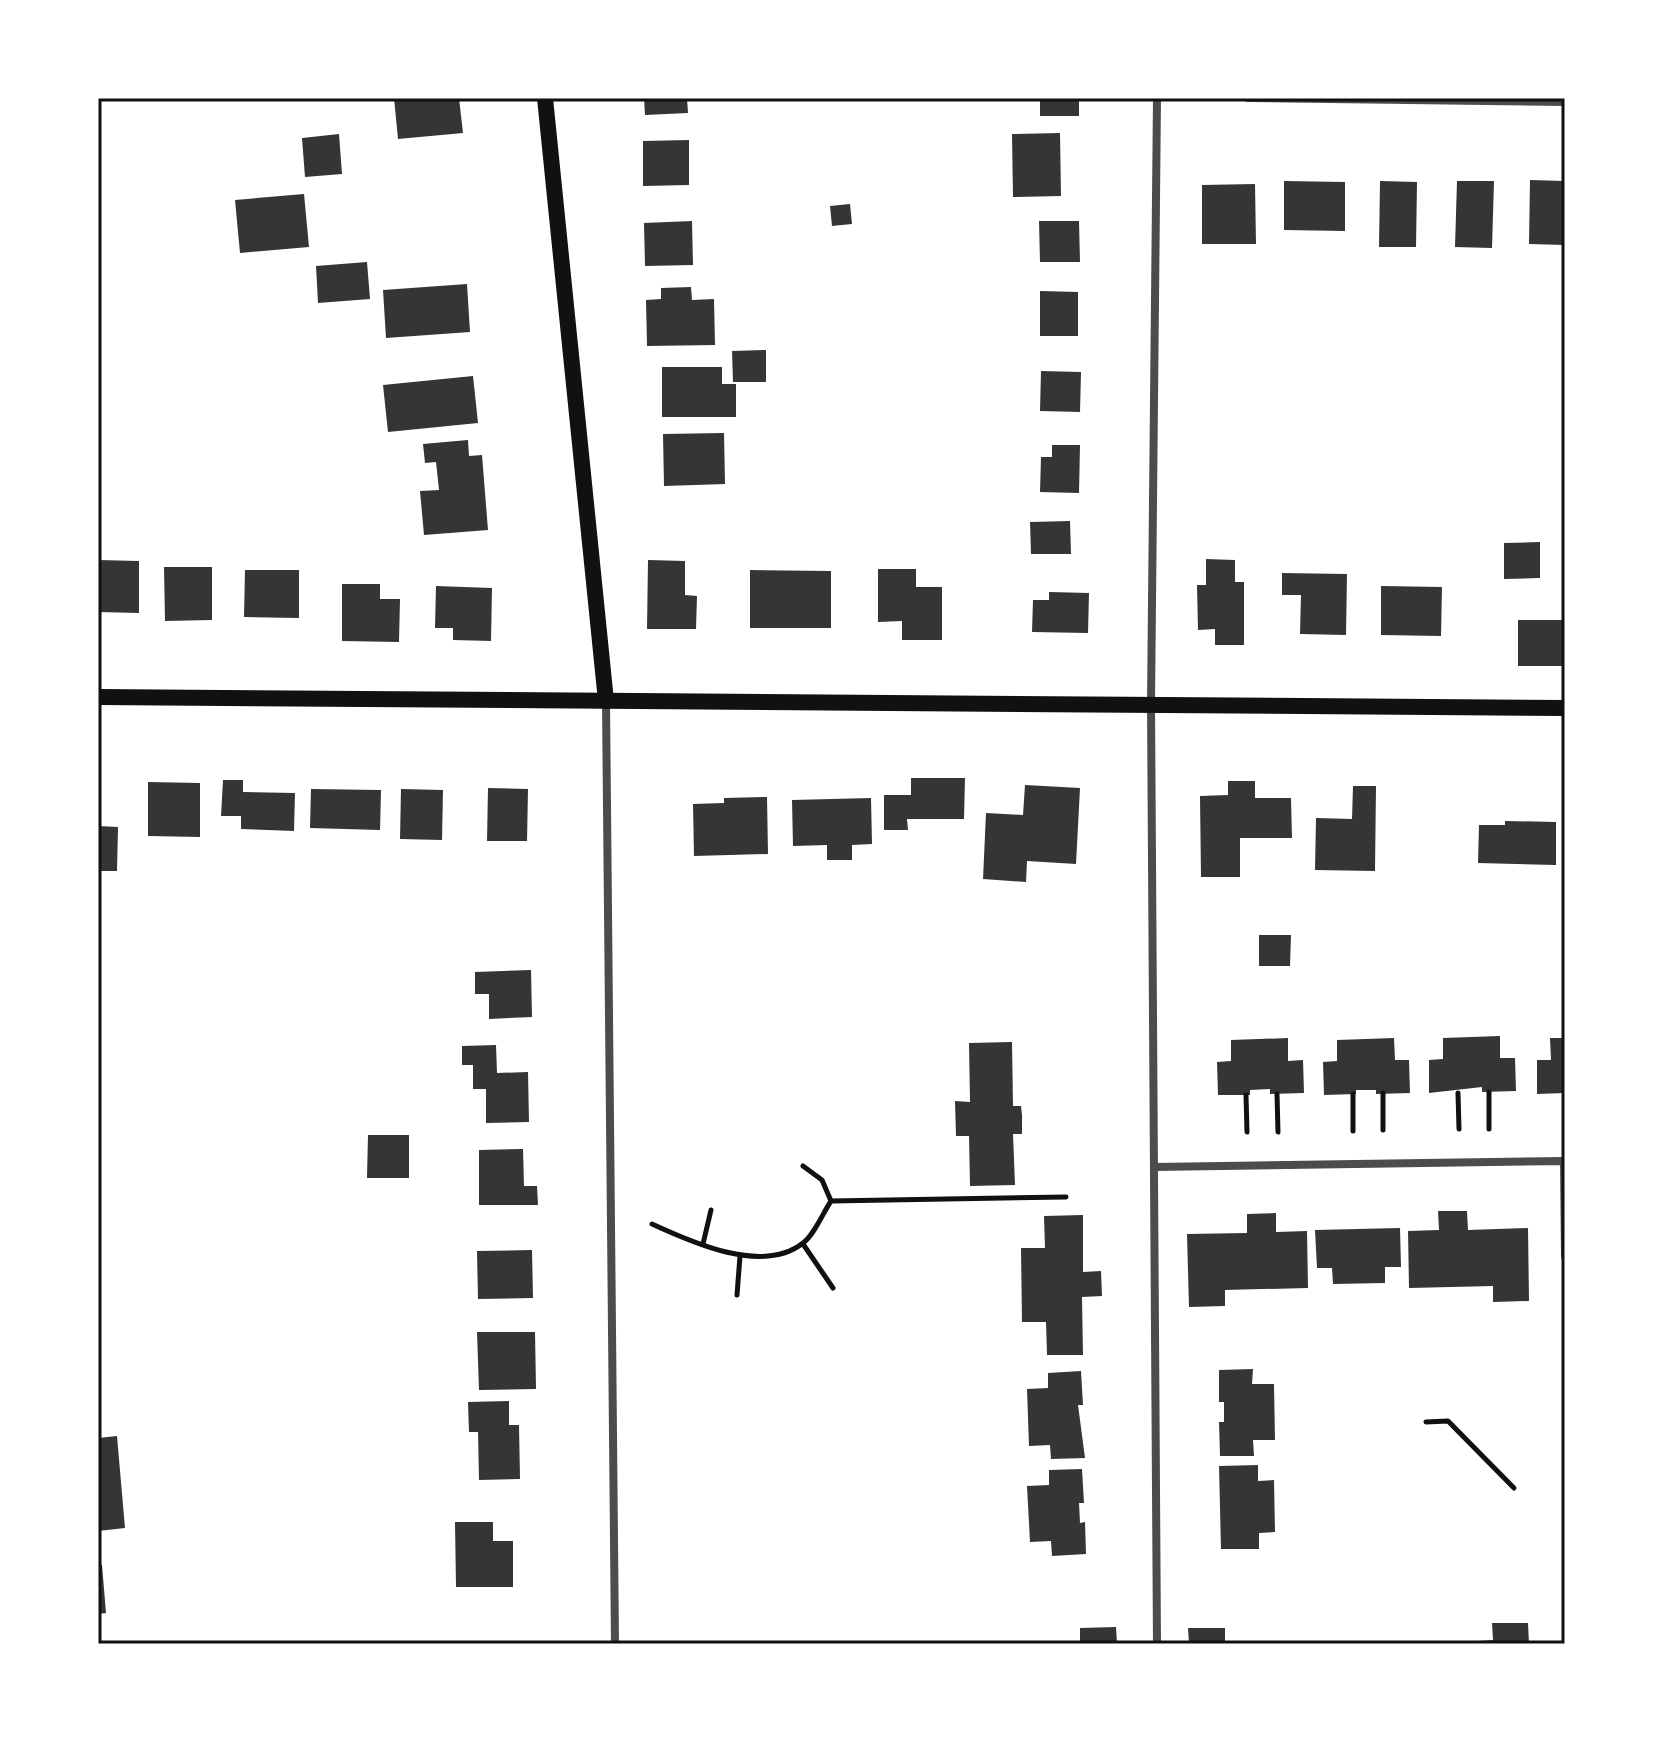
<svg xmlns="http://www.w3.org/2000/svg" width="1663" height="1742" font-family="'Golos Text',sans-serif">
<rect width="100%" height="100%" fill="#fff"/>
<!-- building -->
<g fill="#353535">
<path d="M394,98h65l4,35 -65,6z"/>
<path d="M644,98h43l1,15 -43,2z"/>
<rect x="1040" y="98" width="39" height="18"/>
<path d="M1060,133l1,63 -48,1 -1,-63z"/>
<path d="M339,134l3,40 -37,3 -3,-39z"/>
<path d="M689,140v45l-46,1v-45z"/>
<path d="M1530,180l35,1v64l-36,-1z"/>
<path d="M1284,181l61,1v49l-61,-1z"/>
<path d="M1380,181l37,1 -1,65h-37z"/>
<path d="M1457,181h37l-2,67 -37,-1z"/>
<path d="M1255,184l1,60h-54v-59z"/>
<path d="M304,194l5,53 -69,6 -5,-53z"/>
<path d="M850,204l2,20 -20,2 -2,-20z"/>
<path d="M692,221l1,44 -48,1 -1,-43z"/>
<path d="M1039,221h40l1,41h-40z"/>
<path d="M367,262l3,37 -52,4 -2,-37z"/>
<path d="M467,284l3,48 -84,6 -3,-48z"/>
<path d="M691,287l1,13 22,-1 1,46 -68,1 -1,-46 15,-1v-11z"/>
<path d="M1040,291l38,1v44h-38z"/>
<path d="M766,350v32h-33l-1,-31z"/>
<path d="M662,367h60v17h14v33h-74z"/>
<path d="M1041,371l40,1 -1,40 -40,-1z"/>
<path d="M473,376l5,47 -90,9 -5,-47z"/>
<path d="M724,433l1,51 -61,2 -1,-52z"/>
<path d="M468,440l1,16 13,-1 6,75 -64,5 -4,-44 19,-1 -3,-28 -11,1 -2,-19z"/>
<path d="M1052,445h28l-1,48 -39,-1 1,-35h11z"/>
<path d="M1070,521l1,33h-40l-1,-32z"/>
<path d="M1540,542v36l-36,1v-36z"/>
<path d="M1206,559l29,1v22h9v63h-29v-16l-17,1 -1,-45h9z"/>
<path d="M98,560l41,1v52l-41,-1z"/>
<path d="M648,560l37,1v34l12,1 -1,33h-49z"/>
<path d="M164,567h48v53l-47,1z"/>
<path d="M878,569h38v18h26v53h-40v-19l-24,1z"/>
<path d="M245,570h54v48l-55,-1z"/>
<path d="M750,570l81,1v57h-81z"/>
<path d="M1282,573l65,1 -1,61 -46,-1 1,-39h-19z"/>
<path d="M342,584h38v15h20l-1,43 -57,-1z"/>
<path d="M436,586l56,2 -1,53 -38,-1v-12h-18z"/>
<path d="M1381,586l61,1 -1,49 -60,-1z"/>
<path d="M1049,592l40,1 -1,40 -56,-1 1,-32h16z"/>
<rect x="1518" y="620" width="47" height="46"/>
<path d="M911,778h54l-1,41h-57l1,11h-24v-35h27z"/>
<path d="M223,780h20v12l52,1 -1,38 -53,-2v-13h-20z"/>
<path d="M1228,781h27v17h36l1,40h-52v39h-39l-1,-81 28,-1z"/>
<path d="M148,782l52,1v54l-52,-1z"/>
<path d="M1025,785l55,3 -4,76 -49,-3 -1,21 -43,-3 3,-66 37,2z"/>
<path d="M1353,786h23l-1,85 -60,-1 1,-52 36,1z"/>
<path d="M488,788l40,1 -1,52h-40z"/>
<path d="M311,789l70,1 -1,40 -70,-2z"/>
<path d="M401,789l42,1 -1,50 -42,-1z"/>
<path d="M767,797l1,57 -74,2 -1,-52 31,-1v-5z"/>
<path d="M871,798l1,46 -20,1v15h-25v-15l-34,1 -1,-46z"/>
<path d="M1505,821l51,1v43l-78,-2 1,-38h26z"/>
<path d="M98,826l20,1 -1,44h-19z"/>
<path d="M1259,935h32l-1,31h-31z"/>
<path d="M531,970l1,47 -43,2v-25h-14v-22z"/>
<path d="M1500,1036v22h15l1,33 -34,1v-5l-53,6v-33l14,-1v-21z"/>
<path d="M1288,1038v23l15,-1 1,33 -34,1v-5l-20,1v5h-32l-1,-33 14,-1v-21z"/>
<path d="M1394,1038l1,22h14l1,33 -34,1v-4h-20v4l-32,1 -1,-33 14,-1v-21z"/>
<path d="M1550,1038h15v55l-28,1v-34h14z"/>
<path d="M1012,1042l1,64h8l1,9v19h-9l2,51 -45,1 -1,-50h-13l-1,-35 15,1 -1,-59z"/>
<path d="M496,1045l1,28 31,-1 1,50 -43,1v-34h-13v-24h-11v-19z"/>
<path d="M368,1135h41v43h-42z"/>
<path d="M523,1149l1,37h13l1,19h-59v-55z"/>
<path d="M1438,1211h29l1,19 60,-2 1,73 -36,1v-16l-84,2 -1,-57 31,-1z"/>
<path d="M1276,1213v19l31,-1 1,57 -83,2v16l-36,1 -2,-73 60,-1v-19z"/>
<path d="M1083,1215v57l18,-1 1,25 -20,1 1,58h-36l-1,-33h-24l-1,-74h24l-1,-32z"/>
<path d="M1400,1228l1,39h-16v16l-52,1 -1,-16h-15l-2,-38z"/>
<path d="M532,1250l1,48 -55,1 -1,-48z"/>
<path d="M477,1332h58l1,57 -57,1z"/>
<path d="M1253,1369l-1,15h22l1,56h-22l1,16h-34l-1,-34h5v-20h-5v-32z"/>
<path d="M1081,1371l2,34h-5l7,53 -34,1 -1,-14 -21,1 -2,-57 21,-1v-15z"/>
<path d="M509,1401v24h10l1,54 -41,1 -1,-48h-9l-1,-30z"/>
<path d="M117,1436l8,92 -27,3v-93z"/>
<path d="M1258,1465v16l16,-1 1,52 -16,1v16h-38l-2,-83z"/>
<path d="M1082,1469l2,34h-5l1,20 5,-1 1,32 -34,2 -1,-15 -21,1 -3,-56 22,-1v-15z"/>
<path d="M455,1522h38v19h20v46h-57z"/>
<path d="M98,1565h4l4,48 -8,1z"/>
<path d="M1492,1623h36l1,21h-100l64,-4z"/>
<path d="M1116,1627l1,17h-37v-16z"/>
<path d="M1188,1628h37v16h-36z"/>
</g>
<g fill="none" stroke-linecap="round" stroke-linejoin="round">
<!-- path -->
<g stroke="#111" stroke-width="5">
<path d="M1489,1092v37"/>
<path d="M1383,1093v37"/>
<path d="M1458,1093l1,36"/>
<path d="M1277,1094l1,38"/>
<path d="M1353,1094v37"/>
<path d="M1246,1095l1,37"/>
<path d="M803,1166l19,14 9,21"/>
<path d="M652,1224c39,18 111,51 151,19 11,-8 20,-30 28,-42l235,-4"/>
<path d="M703,1244l8,-34"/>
<path d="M803,1244l30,44"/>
<path d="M737,1295l3,-39"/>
<path d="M1426,1422l22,-1 66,67"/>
</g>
<!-- minor -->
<g stroke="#4c4c4c" stroke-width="8">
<path d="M1248,98l317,4"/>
<path d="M606,701l9,943"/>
<path d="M1155,1167l409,-6 1,95"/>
<path d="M1157,1644l-6,-940 6,-606"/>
</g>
<!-- secondary -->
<g stroke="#111" stroke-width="16">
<path d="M545,98l61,603"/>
<path d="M98,697l1467,11"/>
</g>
</g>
<!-- border -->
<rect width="1663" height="1742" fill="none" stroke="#ffffff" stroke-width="200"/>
<rect x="100" y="100" width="1463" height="1542" fill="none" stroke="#111" stroke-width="3"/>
</svg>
